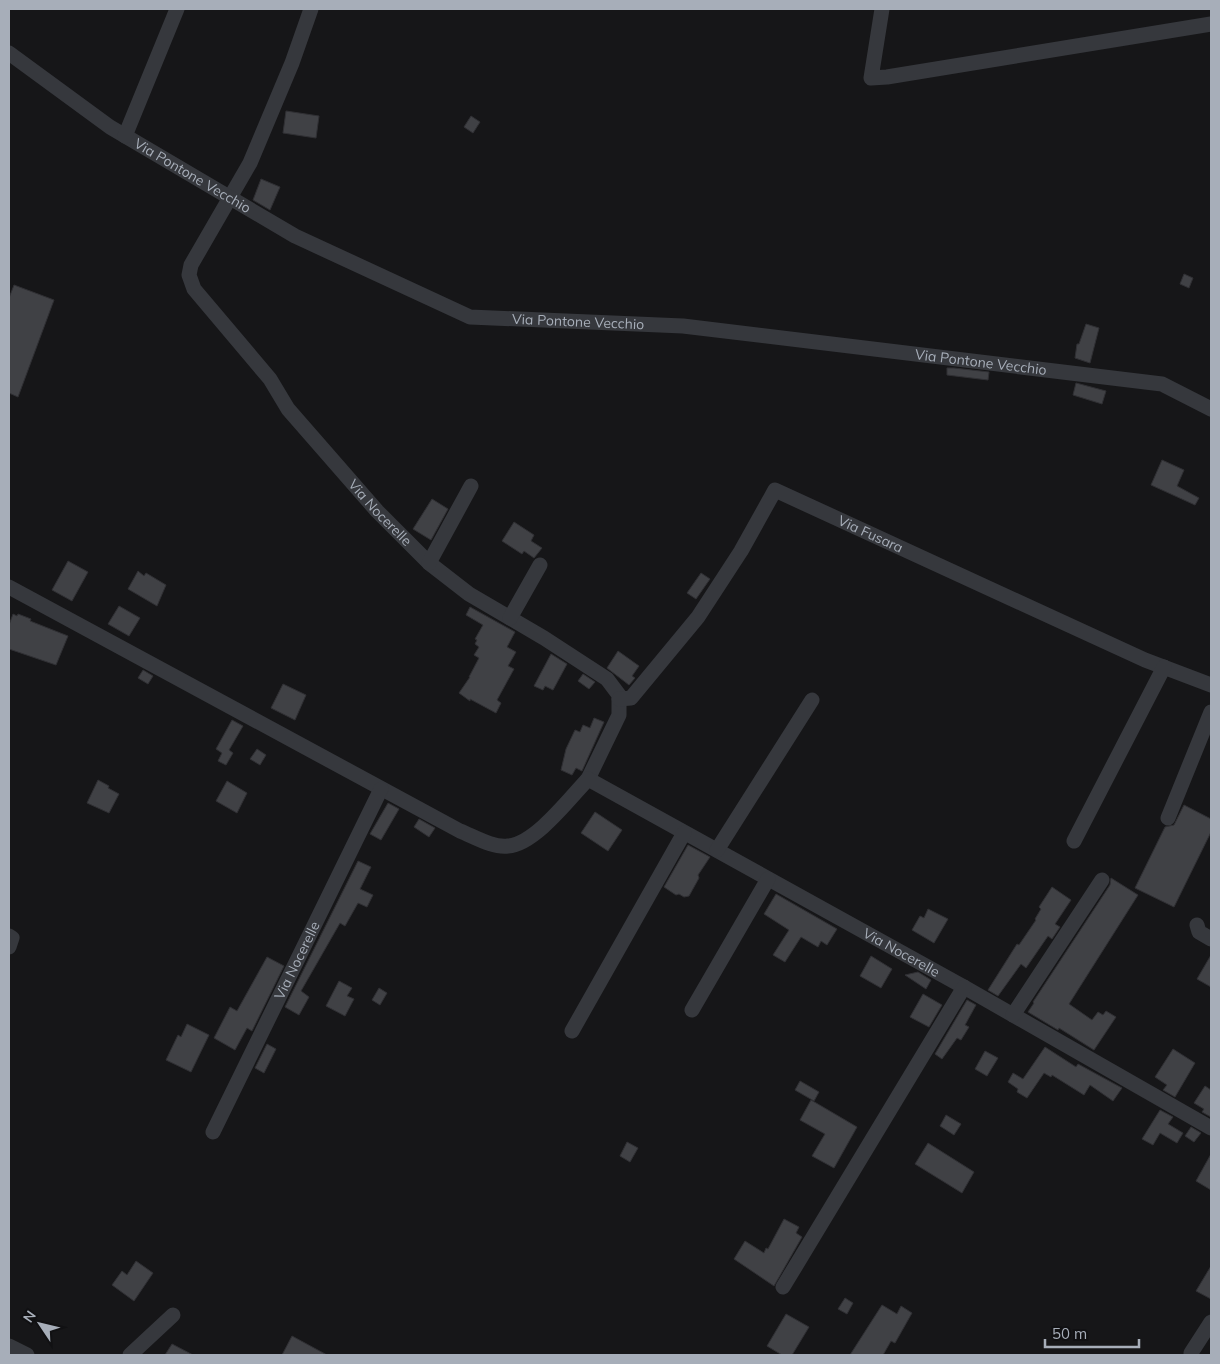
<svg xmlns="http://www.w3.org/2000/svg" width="1220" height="1364" font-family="Mulish,sans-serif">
<rect width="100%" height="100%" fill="#161618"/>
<!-- building -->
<g fill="#404145" stroke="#303034">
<path d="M286,111l33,5 -3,22 -33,-5z"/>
<path d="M471,116l9,6 -7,11 -9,-6z"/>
<path d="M261,179l19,8 -10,23 -17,-10z"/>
<path d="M1184,274l9,4 -4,10 -9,-4z"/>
<path d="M14,285l40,15 -36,97 -9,-4v-95z"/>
<path d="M1086,324l13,4 -9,35 -15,-5 2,-14h2z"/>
<path d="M947,368h7l35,4 -1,8 -41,-5z"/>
<path d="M1076,383l30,8 -4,13 -29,-9z"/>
<path d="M1162,460l22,10 -7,16 22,12 -4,7 -44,-20z"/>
<path d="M432,499l16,10 -17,31 -18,-11z"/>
<path d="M514,522l20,13 -3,6 11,7 -8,10 -10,-7 -2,3 -20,-13z"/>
<path d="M68,561l20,11 -16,29 -20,-11z"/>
<path d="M138,571l6,5 2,-3 20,12 -9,21 -29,-17z"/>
<path d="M701,573l9,6 -14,20 -9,-6z"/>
<path d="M119,606l21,12 -11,18 -21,-12z"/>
<path d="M470,607l45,25 -8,15 9,5 -8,14 6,3 -17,31 4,3 -5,10 -26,-14v2l-11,-8 11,-16h-1l10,-19 -5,-3 5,-8 -4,-3 2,-4 -2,-1 8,-14 -17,-10z"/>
<path d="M13,614l4,2 1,-2 13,5 -1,2 38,15 -12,29 -47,-16v-24z"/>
<path d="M618,651l21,15 -7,10 3,2 -6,7 -22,-17z"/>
<path d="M551,654l16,10 -14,26 -8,-4 -2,4 -9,-4z"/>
<path d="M143,670l10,6 -5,8 -10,-6z"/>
<path d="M583,674l12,8 -6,7 -11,-8z"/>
<path d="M283,684l23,11 -11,25 -24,-12z"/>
<path d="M594,718l10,4 -22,49 -6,-3 -4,7 -11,-5 5,-21 9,-19 5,2 3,-7 7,3z"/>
<path d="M232,720l11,6 -14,24 4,3 -7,12 -8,-4 4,-8 -6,-4z"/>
<path d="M257,749l9,6 -6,10 -10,-6z"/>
<path d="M98,780l11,6 -1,2 11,6 -10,19 -22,-10z"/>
<path d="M227,781l20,12 -10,20 -21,-12z"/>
<path d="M388,803l11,6 -18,31 -11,-6z"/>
<path d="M1184,805l27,14v13l-37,75 -39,-19 30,-61 9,-2z"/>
<path d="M595,812l27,18 -14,21 -27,-18z"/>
<path d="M419,819l16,9 -6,9 -15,-10z"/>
<path d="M688,845l22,12 -12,18 1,3 -10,18 -5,1 -5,-3 -3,1 -12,-8z"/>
<path d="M358,861l13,6 -11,22 13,6 -6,12 -9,-4 -13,23 -5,-3 -39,68 8,6 -10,18 -14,-8z"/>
<path d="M1111,878l27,17 -69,109 23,16 6,-8 5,3 3,-4 10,6 -22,33 -35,-22 -1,2 -30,-18 6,-9 -1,-1 77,-117z"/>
<path d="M1052,887l19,13 -16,24 5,3 -8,12 -4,-3 -22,32 -5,-4 -23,32 -10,-6 29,-46 2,1 17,-25 -1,-1 6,-10 -2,-2z"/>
<path d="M776,894l61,35 -10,16 -6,-4 -3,6 -17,-10 -16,25 -12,-7 16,-25 -25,-16z"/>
<path d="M928,909l20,10 -14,24 -22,-13 8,-14 4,2z"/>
<path d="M1211,955v32l-14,-8z"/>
<path d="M871,956l21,13 -11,19 -21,-12z"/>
<path d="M267,957l17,9 -32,65 -5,-3 -12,22 -21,-12 16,-31 7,4z"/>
<path d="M918,972l13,8 -5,9 -21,-14z"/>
<path d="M339,981l13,7 -5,8 7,3 -9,17 -19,-10z"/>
<path d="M379,988l8,5 -7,12 -8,-5z"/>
<path d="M923,994l19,11 -13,22 -19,-10z"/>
<path d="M967,1000l9,5 -11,20 4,2 -8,13 -4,-2 -15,21 -7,-5z"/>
<path d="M187,1024l22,11 -18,37 -25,-12 12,-25 3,2z"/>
<path d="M267,1044l9,5 -12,24 -9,-5z"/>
<path d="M1045,1047l31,20 2,-3 44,24 -9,13 -23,-16 -6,10 -32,-20 -1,2 -7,-4 -17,25 -10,-6 1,-3 -10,-7 5,-9 10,6z"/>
<path d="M1173,1049l22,14 -20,34 -12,-7 4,-5 -12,-8z"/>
<path d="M985,1051l13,7 -11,18 -12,-7z"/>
<path d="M800,1081l19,11 -5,9 -19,-11z"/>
<path d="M1205,1086l6,4v27l-9,-5 2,-3 -10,-6z"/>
<path d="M811,1100l46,27 -23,41 -22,-12 13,-22 -25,-14z"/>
<path d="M1160,1110l13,7 -5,7 15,9 -6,10 -17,-10 -7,12 -11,-6z"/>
<path d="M946,1115l15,9 -7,11 -14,-9z"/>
<path d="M1191,1127l10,6 -7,9 -9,-6z"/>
<path d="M627,1142l11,6 -8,14 -10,-6z"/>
<path d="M928,1143l46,29 -12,21 -47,-29z"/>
<path d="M1211,1154v36l-15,-9z"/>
<path d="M784,1219l15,8 -3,6 6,4 -28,49 -40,-27 11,-18 19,12 2,-5 2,1z"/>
<path d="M136,1261l17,12 -19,28 -22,-16 10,-14 5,4z"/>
<path d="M1211,1266v33l-15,-8z"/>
<path d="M845,1298l8,5 -6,11 -9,-5z"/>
<path d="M882,1305l15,9 4,-8 11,7 -17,30 -4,-2 -8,14h-33z"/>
<path d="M786,1314l23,13 -17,28h-10l-15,-9z"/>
<path d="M292,1336l35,19h-45z"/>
<path d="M172,1344l21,11h-28z"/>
</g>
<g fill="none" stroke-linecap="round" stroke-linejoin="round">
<!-- minor -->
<g stroke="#36383d" stroke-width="15">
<path id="s1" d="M311,9l-19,54 -42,100 -59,102 -2,10 5,14 76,90 18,30 89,102 52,52 40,31 75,44 63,41 12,16v20l-31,64"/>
<path d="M882,9l-11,69 16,-1 324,-53"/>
<path id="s2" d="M9,53l101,74 185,109 175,81 213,9 479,58 49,25"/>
<path d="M125,136l52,-127"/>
<path d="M429,563l42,-77"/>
<path id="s3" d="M9,587l451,244c15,6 33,17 48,15 27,-2 61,-47 80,-67l376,208 247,141"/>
<path d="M510,618l30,-53"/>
<path id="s4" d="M619,699l12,-1 67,-81 43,-66 34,-61 370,170 66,25"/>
<path d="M1168,818l43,-106"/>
<path d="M1074,841l90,-174"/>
<path d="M717,850l95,-150"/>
<path d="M1197,925l2,7 12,7"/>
<path d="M9,936l3,2 -3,9"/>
<path d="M692,1010l76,-131"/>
<path d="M1013,1015l89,-135"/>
<path d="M572,1031l112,-198"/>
<path id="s5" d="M213,1132l168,-343"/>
<path d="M783,1287l181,-300"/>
<path d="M9,1346l18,9"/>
<path d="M1191,1353l20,-31"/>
<path d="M130,1355l43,-40"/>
</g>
</g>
<g text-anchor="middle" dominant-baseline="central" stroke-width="5" stroke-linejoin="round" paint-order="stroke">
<!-- street labels -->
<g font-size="14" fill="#a7aeb9" stroke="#111113">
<text stroke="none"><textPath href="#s2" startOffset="221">Via Pontone Vecchio</textPath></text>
<text stroke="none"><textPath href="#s2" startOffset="641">Via Pontone Vecchio</textPath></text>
<text stroke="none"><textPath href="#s2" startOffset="1046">Via Pontone Vecchio</textPath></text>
<text stroke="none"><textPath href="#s1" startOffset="600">Via Nocerelle</textPath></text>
<text stroke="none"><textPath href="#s4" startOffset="371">Via Fusara</textPath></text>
<text stroke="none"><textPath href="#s3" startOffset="1028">Via Nocerelle</textPath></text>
<text stroke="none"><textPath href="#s5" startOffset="191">Via Nocerelle</textPath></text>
</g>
</g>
<!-- border -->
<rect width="1220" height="1364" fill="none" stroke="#a7aeb9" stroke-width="20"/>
<!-- north arrow -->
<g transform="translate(40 1324) rotate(305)" stroke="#111113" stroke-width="4" paint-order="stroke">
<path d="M0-4L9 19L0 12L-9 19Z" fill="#a7aeb9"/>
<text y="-8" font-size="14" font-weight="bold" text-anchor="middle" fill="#a7aeb9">N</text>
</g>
<!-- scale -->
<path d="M1045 1339v8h94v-8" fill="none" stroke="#a7aeb9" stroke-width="2.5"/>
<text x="1052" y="1339" font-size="15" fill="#a7aeb9" stroke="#111113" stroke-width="4" paint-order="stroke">50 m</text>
</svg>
